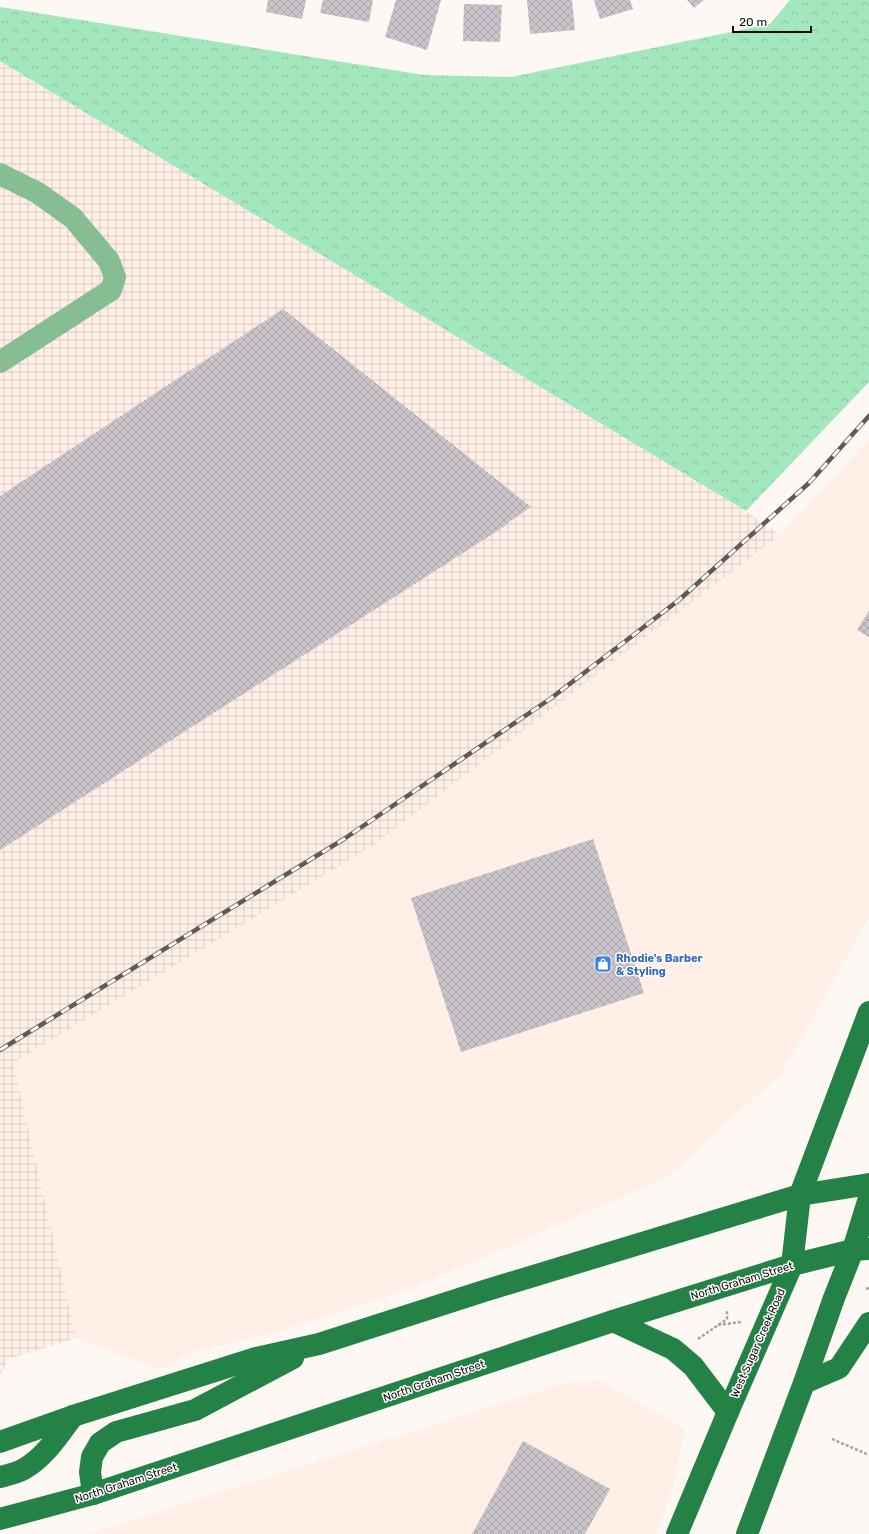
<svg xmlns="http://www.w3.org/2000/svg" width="869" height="1534" font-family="Rubik,sans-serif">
<defs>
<pattern id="industrial-grid" width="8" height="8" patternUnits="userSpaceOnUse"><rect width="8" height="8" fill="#ffefe7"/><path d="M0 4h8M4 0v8" fill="none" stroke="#d9ccc5"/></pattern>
<pattern id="forest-crowns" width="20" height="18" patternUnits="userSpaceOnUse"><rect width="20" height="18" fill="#a3e8bd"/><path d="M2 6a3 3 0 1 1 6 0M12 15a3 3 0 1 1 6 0" fill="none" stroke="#8bc6a1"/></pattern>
<pattern id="building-cross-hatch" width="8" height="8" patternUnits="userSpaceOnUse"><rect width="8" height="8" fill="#c8c4ca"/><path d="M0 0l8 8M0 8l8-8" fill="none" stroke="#aba7ac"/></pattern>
</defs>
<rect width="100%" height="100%" fill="#fef8f5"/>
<!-- built -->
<g fill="#ffefe7">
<path d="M869,439v478l-87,156 -116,105 -252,110 -143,46 -68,15 -43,20 -84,-31 -63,-275 358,-216 409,-312z"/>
<path d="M601,1380l84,50 -14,64 -15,40h-567l476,-151z"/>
</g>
<!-- industrial -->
<path fill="url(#industrial-grid)" d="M0,61l746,450 34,24 -409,312 -358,216 63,275 -67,21 -9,17z"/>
<!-- forest -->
<path fill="url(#forest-crowns)" d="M790,0h79v382l-123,129 -746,-450v-54l424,68 87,2 259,-53z"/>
<!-- building -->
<g fill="url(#building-cross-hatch)">
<path d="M268,0h38l-4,19 -36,-7z"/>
<path d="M323,0h50l-4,22 -49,-9z"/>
<path d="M396,0h45l-14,50 -42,-13z"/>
<path d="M527,0h45l3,30 -45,4z"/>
<path d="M594,0h36l3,9 -33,10z"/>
<path d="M687,0h17l-10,8z"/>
<path d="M464,4l38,1 -2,37 -37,-1z"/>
<path d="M283,309l248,198 -21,14 -5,5 -505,324v-354z"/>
<path d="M869,611v26l-12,-7z"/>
<path d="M593,839l51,154 -183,59 -50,-154z"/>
<path d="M523,1441l87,48 -25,45h-113z"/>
</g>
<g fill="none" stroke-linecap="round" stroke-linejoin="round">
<!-- path -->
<g stroke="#a7a29f" stroke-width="2.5" stroke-dasharray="3 2" stroke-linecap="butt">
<path d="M866,1289l3,-1"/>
<path d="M718,1325l23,-3"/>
<path d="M698,1339l29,-20v-8"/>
<path d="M832,1439l37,16"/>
</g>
<!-- minor -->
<path stroke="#86bd93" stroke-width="22" d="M0,174l38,19 35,25 36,43 6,16 -4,13 -111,72"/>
<!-- major -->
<g stroke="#258246" stroke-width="22">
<path d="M613,1321l60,28 20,17 35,46"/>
<path d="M804,1383l35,-15 30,-45"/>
<path d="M0,1442l73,-26 183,-58 63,-14 165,-53 316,-96 69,-11"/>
<path d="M0,1477c8,-2 17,-4 24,-8 21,-12 35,-34 49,-53"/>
<path d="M93,1494l-3,-22 2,-15 8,-14 16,-11 79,-22 98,-52"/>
<path d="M0,1519l93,-25 520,-173 179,-56 61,-15 16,-1"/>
<path d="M677,1534l51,-122 64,-147 8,-70 69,-183"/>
<path d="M747,1534l57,-151 30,-85 19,-48 16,-52"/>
</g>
<!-- rail casing -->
<g stroke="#5f5b5a" stroke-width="4.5">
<path id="rail" d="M0,1050l344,-211 206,-140 129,-99 130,-117 60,-67"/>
</g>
<!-- rail -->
<use href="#rail" stroke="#fff" stroke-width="3" stroke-dasharray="9" stroke-linecap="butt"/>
</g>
<!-- icons -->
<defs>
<g id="shop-square" transform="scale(0.9)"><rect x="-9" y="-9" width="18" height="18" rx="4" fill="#3f7fe0" stroke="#fff"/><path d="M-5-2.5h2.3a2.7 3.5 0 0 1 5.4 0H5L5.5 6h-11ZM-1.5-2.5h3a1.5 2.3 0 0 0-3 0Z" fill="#fff"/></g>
</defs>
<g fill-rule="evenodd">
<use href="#shop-square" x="603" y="964"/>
</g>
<g text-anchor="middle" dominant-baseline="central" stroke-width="3" stroke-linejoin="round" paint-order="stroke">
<!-- shop labels -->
<g font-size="11" font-weight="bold" fill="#366cbe" stroke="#fff" text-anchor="start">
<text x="616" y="958">Rhodie's Barber<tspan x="616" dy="13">&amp; Styling</tspan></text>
</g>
<!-- street labels -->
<g font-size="11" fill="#0e0b0a" stroke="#fff">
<text transform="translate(742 1281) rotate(-17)">North Graham Street</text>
<text transform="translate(758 1343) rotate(-66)">West Sugar Creek Road</text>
<text transform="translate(434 1381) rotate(-19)">North Graham Street</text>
<text transform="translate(126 1483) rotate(-18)">North Graham Street</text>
</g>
</g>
<!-- scale -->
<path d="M733 26v6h78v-6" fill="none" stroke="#0e0b0a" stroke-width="2"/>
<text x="739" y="26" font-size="12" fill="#0e0b0a" stroke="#ffffff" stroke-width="3" paint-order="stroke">20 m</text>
</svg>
